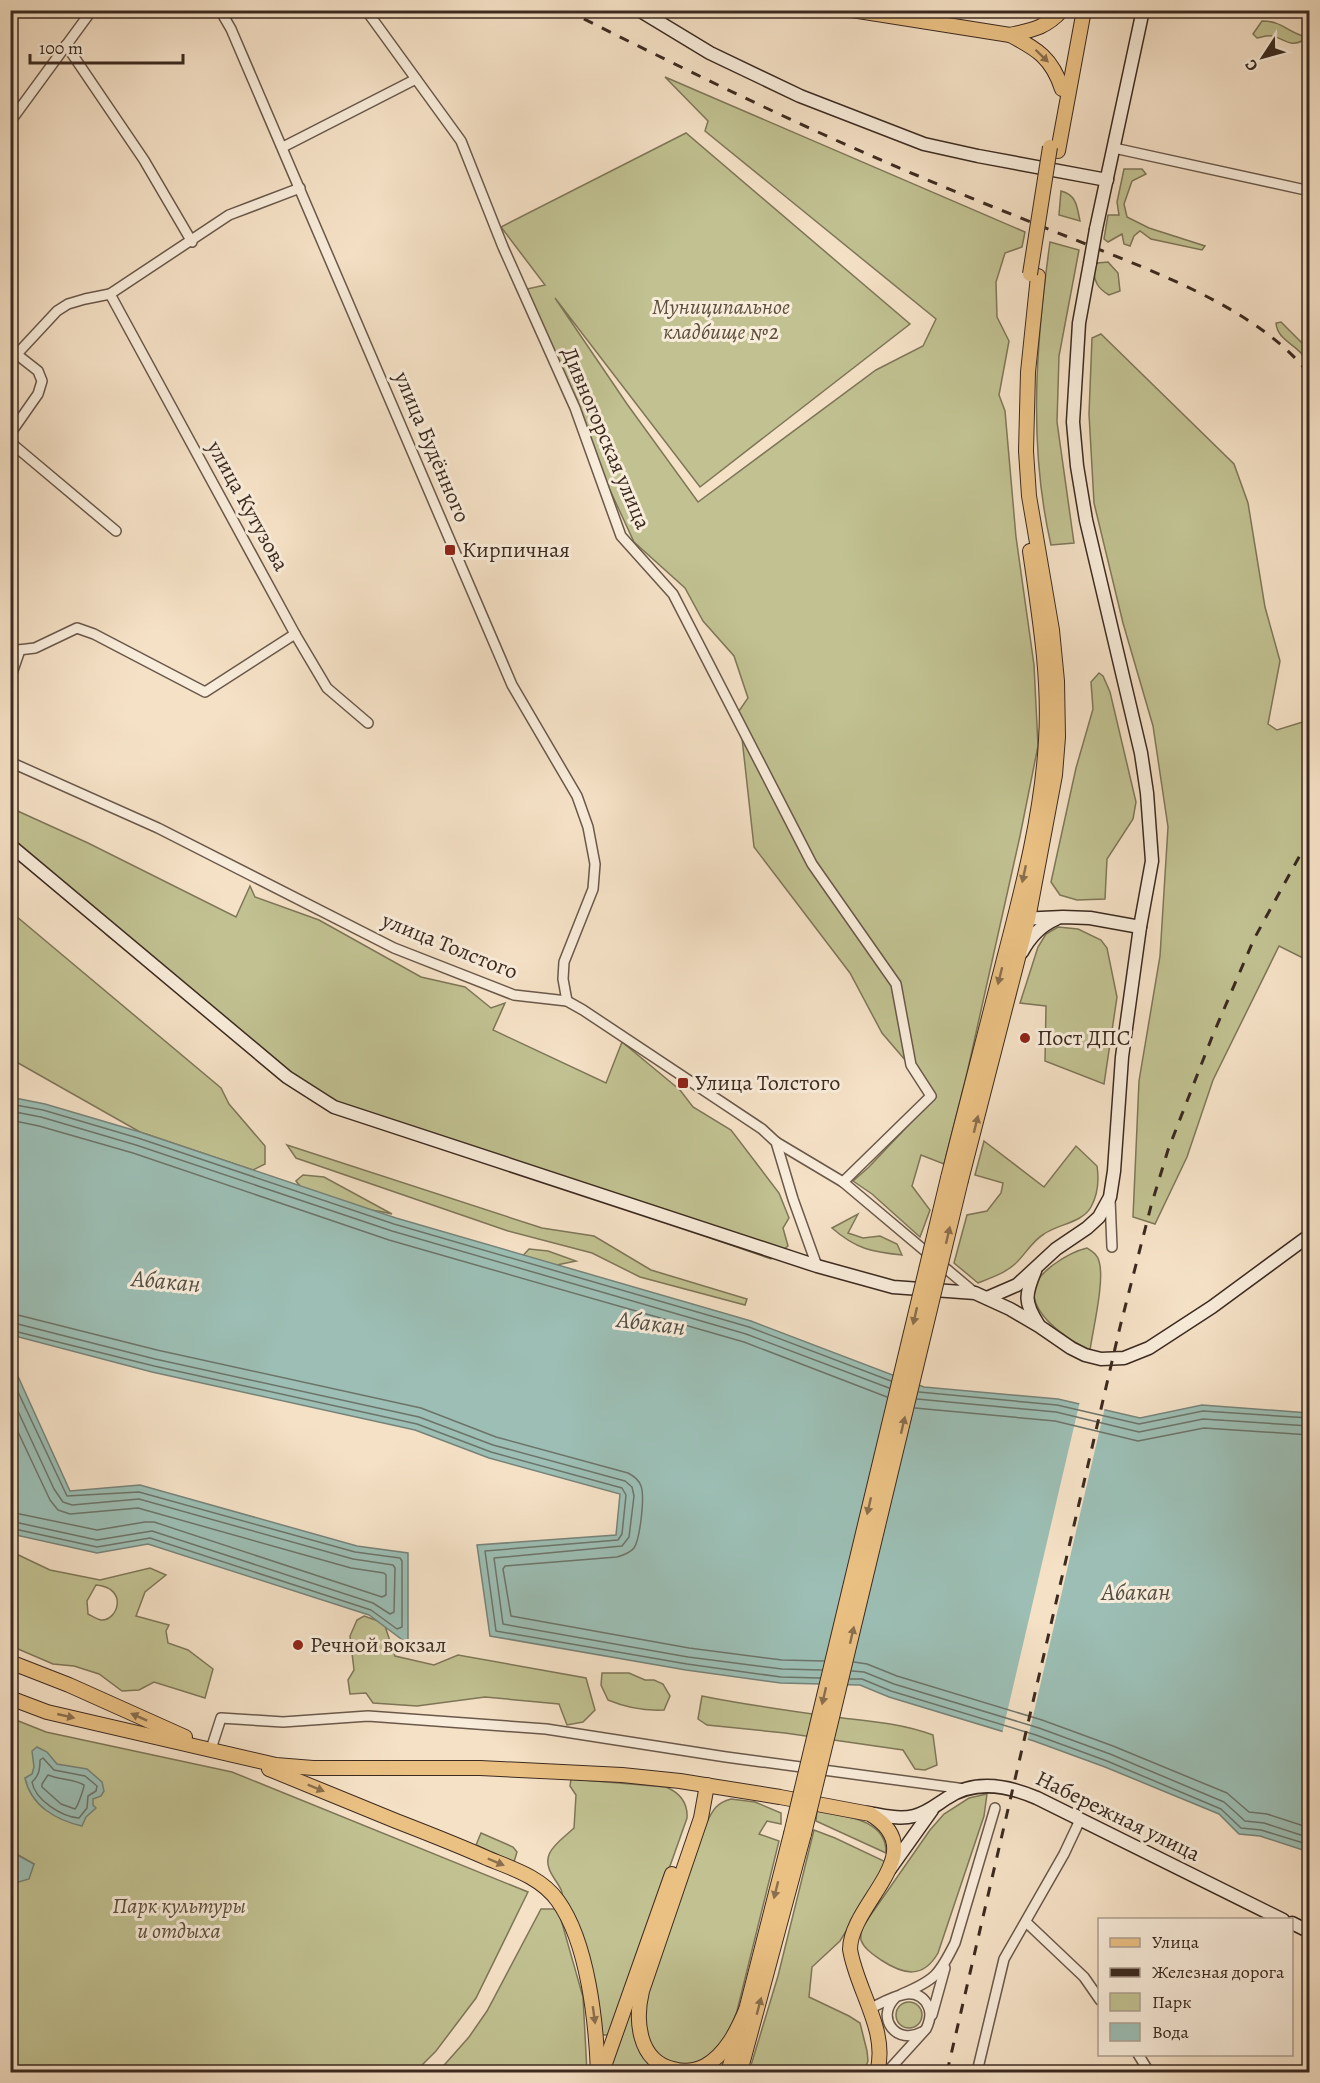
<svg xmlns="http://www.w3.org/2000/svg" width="1320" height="2083" font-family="Alegreya,serif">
<rect width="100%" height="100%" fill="#f5e1c6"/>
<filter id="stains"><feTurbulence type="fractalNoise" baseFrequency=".00333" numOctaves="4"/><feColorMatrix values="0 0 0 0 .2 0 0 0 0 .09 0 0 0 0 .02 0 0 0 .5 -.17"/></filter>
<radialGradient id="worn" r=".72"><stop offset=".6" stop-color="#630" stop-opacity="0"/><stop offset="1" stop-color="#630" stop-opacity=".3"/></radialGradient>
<!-- green -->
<g fill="#c1c191" stroke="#7e7658" stroke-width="1.5" fill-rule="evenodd">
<path d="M1262,21c20,0 24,10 41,15l-1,5c-12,6 -18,-2 -29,-5 -5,-1 -11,1 -16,2l-4,-4z"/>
<path d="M665,77l360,155 -3,15 -17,6 -9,29 1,35 12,24 -10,54 6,16 11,126 18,128 4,81 -18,90 -53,237 -23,91 -23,-9 -9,31 18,24 -10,27 -48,-43 -19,-13 16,-14 67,-71 -54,-63 -32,-60 -96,-126 -15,-136 9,-13 -14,-42 -31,-35 -18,-33 -51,-46 -25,-54 -82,-199 18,-4 -44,-58 185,-94 224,191 -210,163 -145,-189 72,106 71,98 178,-132 47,-24 13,-27 -231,-188 3,-10z"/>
<path d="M1124,169h18l4,5 -14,7 -8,23 3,13 22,11 56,18 -3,4 -51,-11 -11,-8 -6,5 -4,10 -6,-2 -2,-10 -14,8 -4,-3 4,-24h11l-2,-13z"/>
<path d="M1061,191c16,4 16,16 19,30l-21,-6z"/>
<path d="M1050,242l29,8 -20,106 -2,66 17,121 -23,2c-23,-100 -15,-202 -1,-303z"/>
<path d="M1108,262l10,11 2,18 -11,4c-12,-7 -14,-13 -16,-26l4,-6z"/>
<path d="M1281,322l28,28v16c-3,-4 -5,-9 -8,-13 -9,-10 -24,-15 -25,-30z"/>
<path d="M1101,334l133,130 14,39 17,104 15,54 -12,63 9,6 32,-10v241l-30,-15 -66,134 -26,77 -32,67 -22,-7 6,-136 21,-125 8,-129 -15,-101 -30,-103 -29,-120 -5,-89 3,-76z"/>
<path d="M1099,673l4,3 7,16 26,110 -3,17 -26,40 -2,40 -28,1 -17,-5 -9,-13 25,-114 17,-59 -2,-27z"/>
<path d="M11,808l77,35 148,74 14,-31 5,11 64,23 102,57 44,10 26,21 14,-5 -12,27 113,53 16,-41 58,48 13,17 38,23 48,63 10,25 -6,10 5,18 -17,13 -350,-121 -62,-29 -53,-13 -131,-118 -66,-41 -35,-38 -63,-50z"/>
<path d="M10,911l211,177 8,16 36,42v18l-12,6 -113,-38 -129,-73z"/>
<path d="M1058,927l20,2 23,11 6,8 10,49 -13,87 -59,-23 1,-55 -26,-3 18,-56 8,-13z"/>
<path d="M984,1141l60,46 32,-41 21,20c2,13 1,28 -6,41 -9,16 -33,17 -47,27 -12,7 -19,21 -29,30 -10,9 -24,14 -37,19l-24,-20 13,-48 20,-4 14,-18 2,-10 -28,-8z"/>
<path d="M287,1145l255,83 52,8 57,34 96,29 -2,6 -105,-28 -48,-24 -84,-22 -212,-73z"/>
<path d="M303,1175l21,2 68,37c-27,-6 -80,-9 -96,-33z"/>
<path d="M858,1214l-10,19 15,5 17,-2 17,8 5,11c-30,-3 -46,-6 -70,-27z"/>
<path d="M1087,1248c6,4 10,6 12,13 6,19 -6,68 -9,89 -21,-9 -68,-40 -53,-68 3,-7 11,-13 16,-17 11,-8 21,-14 34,-17z"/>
<path d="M529,1249l19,2 28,10 -34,7 -23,-8z"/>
<path d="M10,1551l40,19 50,10 50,-12 16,7 -21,17 -9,24 33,9 -3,6 2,12 20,7 25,19 -8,29 -51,-16 -15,8 -17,1 -23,-17 -25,-8 -21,-2 -42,-18zM96,1585c33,3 22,36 5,35 -4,-1 -9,-4 -13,-6l-1,-13z"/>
<path d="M364,1616l20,7 11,33 39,9 24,-10 128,23 9,32 -12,12 -16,3 -8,-21 -74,-7 -68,9 -44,-3 -7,-10 -16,1 -2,-14 6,-10 -4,-34 7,-16z"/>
<path d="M602,1673h27l16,7h9l9,4 7,12 -6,14c-20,1 -37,-2 -56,-10l-7,-15z"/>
<path d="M702,1696c44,9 88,15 132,21 33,4 68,6 99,18l4,30 -12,5 -10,-1 -12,-19 -118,-17 -78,-8 -9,-6z"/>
<path d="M11,1718l35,14 186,40 296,120 -52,106 -40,53 -21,21h-404v-189l2,1 21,-20 -23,-13z"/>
<path d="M571,1779l95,8c14,6 22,15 21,31l-77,217h-10l-37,-131c0,-14 -2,-15 -9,-26 -17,-24 4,-35 20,-50l2,-33 -6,-9z"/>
<path d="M987,1794l-3,22 -46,137c-15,26 -34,22 -57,7 -7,-5 -17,-11 -20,-20 -1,-5 1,-10 2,-14l67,-96 14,-16 25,-16z"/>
<path d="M731,1799l24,3 26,11v11l-14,-3 -8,13 20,7 -42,170c-11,32 -33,65 -70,49 -10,-3 -17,-14 -20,-24 -3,-10 -2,-22 -3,-33l61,-177c7,-14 10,-23 26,-27z"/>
<path d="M817,1810c25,6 70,8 69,43l-70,-32z"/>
<path d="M814,1830l21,8 53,25 -48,78 -28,26 -3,30 40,19 11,7 7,28 1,10 -4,11h-115l29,-96z"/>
<path d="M481,1833l32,14 4,5 -3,10 -38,-17z"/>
<path d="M541,1909h17l25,88 4,75h-149l31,-35 18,-26z"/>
<path d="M632,1995l12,61 5,8 13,8h-55z"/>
<circle cx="909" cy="2015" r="13"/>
</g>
<!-- water -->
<g fill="#9cbeb4" stroke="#768379" stroke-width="1.5">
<path d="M10,1097l35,7 95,28 256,86 355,103 173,66 134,12 82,19 62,-13 107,8v439l-49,-16 -21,-2 -20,-20 -114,-47 -71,-26 -145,-44 -29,-12 -79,-2 -95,-13 -196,-34 -13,-91 139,-10 4,-41 -131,-36 -74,-28 -263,-58 -141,-37z"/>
<path d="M11,1361l59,130 70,-6 217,61 51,7v91l-39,-29 -221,-71 -51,9 -86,-19z"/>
<path d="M37,1747l10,5 10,12 30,5 15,13 2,9 -3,5 -8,3v6l3,3 -10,9 -4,9c-26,-6 -51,-20 -57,-48l7,-4 2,-7 -2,-16z"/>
<path d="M10,1851l24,13 -5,15 -17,5 -1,-1z"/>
</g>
<!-- pier -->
<path fill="#f5e1c6" d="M1080,1401l25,6 -78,335 -25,-8z"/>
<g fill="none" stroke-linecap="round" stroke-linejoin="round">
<!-- shore -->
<g stroke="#6c746a" stroke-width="1.5">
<path d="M10,1104l33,6 95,28 256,86 355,103 142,54"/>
<path d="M10,1111l31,6 95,28 256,86 354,103 143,54"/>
<path d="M10,1120l29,6 94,27 256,87 355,102 143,55"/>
<path d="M10,1313l147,37 264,58 75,29 132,36c6,3 11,7 13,13 4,11 -1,53 -7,62 -4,5 -10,7 -17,9l-112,9 -2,3 8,47 178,32 93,12 42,1"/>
<path d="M10,1322l145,37 264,58 74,28 132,36 7,6 2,9 -5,41 -7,9 -128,12 9,66 185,33 94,12 40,1"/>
<path d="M10,1330l144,36 263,58 74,28 131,36 4,7 -4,39 -4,6 -133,11 11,80 191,33 94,13 39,1"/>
<path d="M10,1375l57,121 72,-4 216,60 45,6 2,3v66l-5,2 -26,-19 -221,-72 -53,9 -87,-19"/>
<path d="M919,1392l138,13 82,19 64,-13 107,7"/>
<path d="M10,1394l44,95 9,13 9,3 67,-6 214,60 40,6 2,3 -1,44 -4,2 -17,-11 -221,-72 -55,9 -87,-19"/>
<path d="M917,1399l139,13 83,20 64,-13 107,7"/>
<path d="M915,1408l140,13 83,20 66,-13 106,7"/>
<path d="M10,1415l40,85 8,10 12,4 68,-6 213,60 33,5 2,2v20l-4,2 -228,-75h-9l-48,8 -87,-18"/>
<path d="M854,1662l13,2 30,12 145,44 71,26 114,47 22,19 18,2 43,14"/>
<path d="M852,1671l12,1 30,12 145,44 71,26 114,48 21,19 19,2 46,15"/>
<path d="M850,1679h12l29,12 145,44 71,26 114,48 20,19 20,2 49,15"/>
<path d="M43,1758l11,12 31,6 12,10 -1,5 -8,5 -1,12 -8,10c-17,-1 -44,-18 -47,-36 7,-6 8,-13 8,-22z"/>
<path d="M48,1775c12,5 26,4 36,10 0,3 -6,21 -9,24l-14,-5 -19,-17v-3z"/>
</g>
<!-- street casing -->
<g stroke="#6a584a" stroke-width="12">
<g id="street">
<path d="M220,10l11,19 281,656 65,111 11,31 7,37 -2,25 -29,73 -1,17 4,22"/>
<path d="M366,10l95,131 42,106 72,161 46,128 52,58 139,270 84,120 15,81 20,31 -88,86"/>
<path d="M66,45l78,115 48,82"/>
<path d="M10,122l82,-112"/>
<path d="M283,147l133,-68"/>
<path d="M1114,148l196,43"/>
<path d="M110,294l185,340 32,54 41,35"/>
<path d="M10,349l28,22 4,10 -4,13 -28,40"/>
<path d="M17,354l40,-43 11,-7 17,-5 25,-5 119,-79 71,-27"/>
<path d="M10,442l106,89"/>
<path d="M10,651l25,-3 42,-20 17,6 111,58 90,-58"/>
<path d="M10,679l10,-29"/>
<path d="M10,762l148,66 236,120 120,47 53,6 16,9 179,119 14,13 17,57 24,67"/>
<path d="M776,1142l67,40 132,111"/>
<path d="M1110,1199l2,48"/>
<path d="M211,1749l10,-31 62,4 85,-6 178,13 180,28 239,32"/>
<path d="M1026,1922l58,55 16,23"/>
<path d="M902,1994c33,-14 37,-19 53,-51l40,-135"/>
<path d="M895,1998c-20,20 2,48 27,34"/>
<path d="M869,2009c17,-8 47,-28 59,-3 4,8 2,15 -2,23l-39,43"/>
<path d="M932,2015l13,-47"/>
<path d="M1138,2054l11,18"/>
<path d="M977,2072l27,-113 60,-105 16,-34"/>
</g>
</g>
<!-- secondary casing -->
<g stroke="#3c2a20" stroke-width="15">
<g id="secondary">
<path d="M639,10l71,43 90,43 124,48 54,12 129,24"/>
<path d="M1096,229l47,-219"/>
<path d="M10,845l277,232 47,30 483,159 76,21 82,6 35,16 29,17 32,22 14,7 16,4 23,-1 25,-10 63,-41 98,-72"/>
<path d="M1019,919l44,-2 27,1 50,9"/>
<path d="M1022,952c8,-15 18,-26 34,-33"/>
<path d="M1035,1271c-10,24 -11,31 3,53"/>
<path d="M987,1298l30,-13 39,-36 31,-21 12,-11 11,-20 4,-26 8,-114 18,-130 12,-66 -5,-68 -6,-40 -55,-233 -9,-54 -4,-44 6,-99 11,-60"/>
<path d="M867,1813c16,2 31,7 47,3 13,-3 22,-11 33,-18 28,-19 60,-13 90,0l246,122"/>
<path d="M890,1869l42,-59"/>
<path d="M1292,1923l18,9"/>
</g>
</g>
<!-- primary casing -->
<g stroke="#3c2a20" stroke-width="16">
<g id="primary">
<path d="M852,10l158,25c27,14 42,23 52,54"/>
<path d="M1010,35c22,-5 36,-7 52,-25"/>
<path d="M1058,151l26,-141"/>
<path d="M948,1178c18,-72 37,-144 55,-215 19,-73 39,-148 43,-223 4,-63 -7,-126 -16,-189"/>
<path d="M961,1180l67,-261 27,-144 3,-38 -1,-56 -5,-51 -23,-134 -3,-45 2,-79 10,-96"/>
<path d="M10,1662l59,23 116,52"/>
<path d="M10,1698l37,14 229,53 37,3h167l142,7 58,6 100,16 90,17c64,38 -19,88 -20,135 6,40 39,82 27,123"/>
<path d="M269,1769c42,17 85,35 127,52 31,12 62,24 93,38 25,10 53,19 69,42 30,42 38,121 40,171"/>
<path d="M707,1785l-6,33 -59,173c-7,29 -4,70 31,78 10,3 22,2 32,-3 21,-12 32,-35 41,-56"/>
<path d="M744,2018l47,-184"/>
<path d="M602,2072l70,-198"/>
<path d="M728,2072l11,-36"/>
<path d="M740,2072l64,-238"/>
</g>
</g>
<!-- street -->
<use href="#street" stroke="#f8ecda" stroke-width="9"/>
<!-- secondary -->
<use href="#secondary" stroke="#f8ecda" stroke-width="12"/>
<!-- primary -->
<use href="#primary" stroke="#eac083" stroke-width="14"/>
<!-- rail -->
<g stroke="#3c2a20" stroke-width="3" stroke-dasharray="10 10" stroke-linecap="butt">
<path d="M566,10c116,58 231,115 350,165 58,25 118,48 177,72 72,29 168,65 217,128"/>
<path d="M947,2072l173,-745 31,-121 17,-56 44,-113 42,-98 56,-102"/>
</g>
<!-- secondary-bridge casing -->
<g stroke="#3c2a20" stroke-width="15" stroke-linecap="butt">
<path id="secondary-bridge" d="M1090,263l6,-34"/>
</g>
<!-- primary-bridge casing -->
<g stroke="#3c2a20" stroke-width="16" stroke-linecap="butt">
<g id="primary-bridge">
<path d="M1030,274l20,-127"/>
<path d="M791,1834l157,-656"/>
<path d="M804,1834l157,-654"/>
</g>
</g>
<!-- secondary-bridge -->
<use href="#secondary-bridge" stroke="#f8ecda" stroke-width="12"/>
<!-- primary-bridge -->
<use href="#primary-bridge" stroke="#eac083" stroke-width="14"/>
</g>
<!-- one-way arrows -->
<defs><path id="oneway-solid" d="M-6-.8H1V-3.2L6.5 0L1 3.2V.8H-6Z" transform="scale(1.5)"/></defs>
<g fill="#8a6e4d">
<use href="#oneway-solid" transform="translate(1042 56) rotate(44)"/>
<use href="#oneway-solid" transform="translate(1024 874) rotate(102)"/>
<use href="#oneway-solid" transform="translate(1000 976) rotate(104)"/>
<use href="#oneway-solid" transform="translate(976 1124) rotate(-76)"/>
<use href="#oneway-solid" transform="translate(948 1235) rotate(-77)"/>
<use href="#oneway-solid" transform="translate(915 1316) rotate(103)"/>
<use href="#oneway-solid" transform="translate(903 1425) rotate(-77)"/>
<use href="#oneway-solid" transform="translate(869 1506) rotate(103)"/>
<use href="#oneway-solid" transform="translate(852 1635) rotate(-77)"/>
<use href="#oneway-solid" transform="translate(824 1696) rotate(103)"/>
<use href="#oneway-solid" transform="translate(66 1716) rotate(13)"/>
<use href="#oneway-solid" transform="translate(139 1717) rotate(-156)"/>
<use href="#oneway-solid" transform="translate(316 1788) rotate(22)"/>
<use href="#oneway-solid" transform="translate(496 1862) rotate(23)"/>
<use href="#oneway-solid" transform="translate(776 1890) rotate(104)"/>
<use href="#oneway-solid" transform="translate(759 2006) rotate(-75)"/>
<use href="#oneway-solid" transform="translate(594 2015) rotate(82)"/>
</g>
<!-- markers -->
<g fill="#8f2418" stroke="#f8ecda" stroke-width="2">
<rect x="444" y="544" width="12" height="12" rx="3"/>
<circle cx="1025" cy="1038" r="6"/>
<rect x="677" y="1077" width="12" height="12" rx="3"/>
<circle cx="298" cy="1645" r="6"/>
</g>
<g text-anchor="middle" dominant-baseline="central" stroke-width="6" stroke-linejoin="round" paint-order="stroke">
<!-- park labels -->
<g font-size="22" font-style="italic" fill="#5d503c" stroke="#f8ecda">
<text x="721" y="307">Муниципальное<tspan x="721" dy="25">кладбище №2</tspan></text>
<text x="179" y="1906">Парк культуры<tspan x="179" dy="25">и отдыха</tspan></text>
</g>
<!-- street labels -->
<g font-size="22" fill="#3c2a20" stroke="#f8ecda">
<text transform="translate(606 438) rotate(67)">Дивногорская улица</text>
<text transform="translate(432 447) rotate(67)">улица Будённого</text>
<text transform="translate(248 506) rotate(61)">улица Кутузова</text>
<text transform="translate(450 946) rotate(22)">улица Толстого</text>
<text transform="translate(1118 1816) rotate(26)">Набережная улица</text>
</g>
<!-- poi labels -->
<g font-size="22" fill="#3c2a20" stroke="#f8ecda" text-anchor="start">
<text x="462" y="550">Кирпичная</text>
<text x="1037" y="1038">Пост ДПС</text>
<text x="695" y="1083">Улица Толстого</text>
<text x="310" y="1645">Речной вокзал</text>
</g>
<!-- water labels -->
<g font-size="24" font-style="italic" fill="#544f45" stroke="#f8ecda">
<text transform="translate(166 1281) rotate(5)">Абакан</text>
<text transform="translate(651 1323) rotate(7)">Абакан</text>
<text x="1136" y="1592">Абакан</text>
</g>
</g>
<!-- margin -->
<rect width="1320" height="2083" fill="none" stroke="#f5e1c6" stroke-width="36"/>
<rect x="12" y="12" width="1296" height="2059" fill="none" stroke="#3c2a20" stroke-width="3"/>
<rect x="18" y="18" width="1284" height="2047" fill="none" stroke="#3c2a20" stroke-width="1.5"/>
<!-- legend -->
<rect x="1098" y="1918" width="195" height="138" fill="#f8ecda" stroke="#ad9e90" stroke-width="1.5"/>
<rect x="1110" y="1938" width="30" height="9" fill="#eac083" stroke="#ad9e90" stroke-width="1.5"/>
<text x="1152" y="1948" font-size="18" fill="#3c2a20">Улица</text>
<rect x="1110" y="1968" width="30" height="9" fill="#3c2a20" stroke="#ad9e90" stroke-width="1.5"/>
<text x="1152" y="1978" font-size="18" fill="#3c2a20">Железная дорога</text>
<rect x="1110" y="1993" width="30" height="18" fill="#c1c191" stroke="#ad9e90" stroke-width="1.5"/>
<text x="1152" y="2008" font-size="18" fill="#3c2a20">Парк</text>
<rect x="1110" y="2023" width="30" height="18" fill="#9cbeb4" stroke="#ad9e90" stroke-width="1.5"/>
<text x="1152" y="2038" font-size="18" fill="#3c2a20">Вода</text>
<!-- north arrow -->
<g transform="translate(1263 57) rotate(234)" stroke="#f8ecda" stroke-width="4.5" paint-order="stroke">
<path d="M0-4.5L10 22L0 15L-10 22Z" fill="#3c2a20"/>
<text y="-9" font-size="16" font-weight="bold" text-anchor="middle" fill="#3c2a20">С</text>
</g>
<!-- scale -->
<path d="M30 54v9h153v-9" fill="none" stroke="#3c2a20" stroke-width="3"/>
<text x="39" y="54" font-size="18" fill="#3c2a20" stroke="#f8ecda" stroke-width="4.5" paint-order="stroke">100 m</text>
<rect width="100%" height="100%" filter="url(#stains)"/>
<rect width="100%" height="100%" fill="url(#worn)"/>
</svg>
